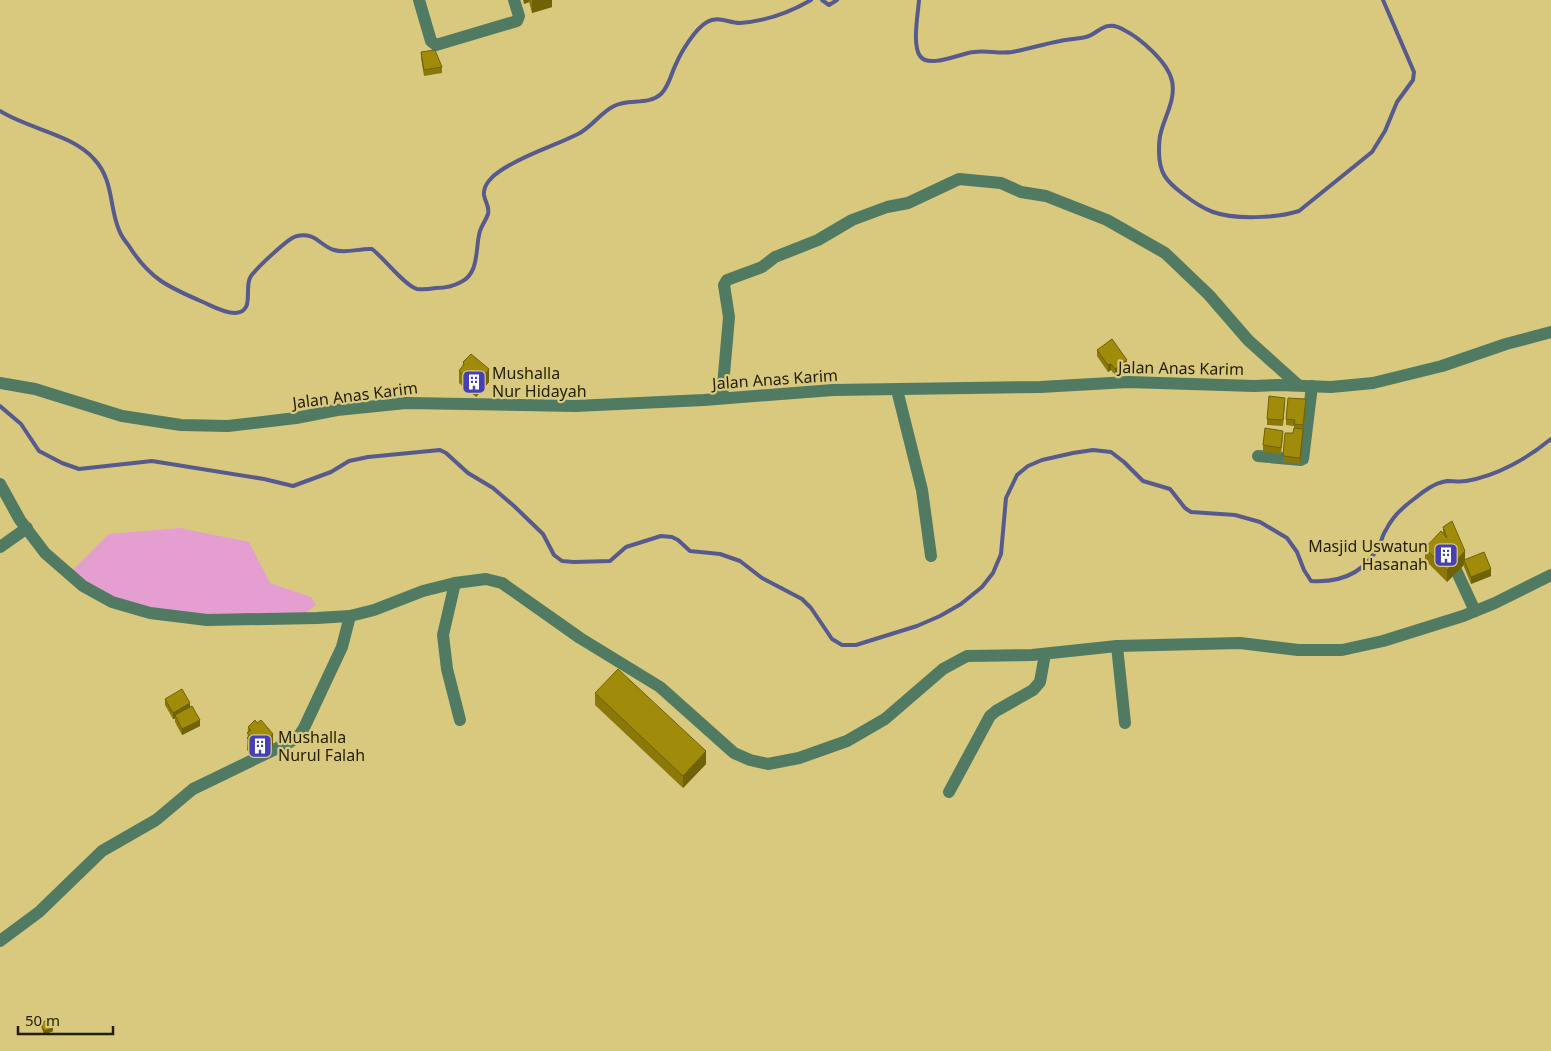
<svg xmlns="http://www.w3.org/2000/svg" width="1551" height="1051" font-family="'Noto Sans',sans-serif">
<rect width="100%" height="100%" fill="#d8c97f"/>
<!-- green -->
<path fill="#e59ed0" d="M180,528l69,14 21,41 41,14 5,8 -21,15 -129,-1 -54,-16 -42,-30 39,-39z"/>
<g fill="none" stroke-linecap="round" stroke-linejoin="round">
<!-- stream -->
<g stroke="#575a8d" stroke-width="4">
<path d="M822,0l7,5 8,-5"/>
<path d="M919,0c-1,14 -7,45 1,56 9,13 41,-3 54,-4 12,-2 25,2 38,0 16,-3 32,-8 48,-11 8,-2 17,-2 26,-4 9,-2 15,-11 23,-11 5,-1 10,1 15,4 16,8 44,32 48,51 4,18 -7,35 -11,51 -2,6 -2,13 -2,19 0,22 7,30 24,43 9,7 19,14 30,18 22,8 64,6 86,-1l73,-59 13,-21 12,-29 16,-22 1,-8 -31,-72"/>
<path d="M0,111c28,18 72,23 94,48 20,21 15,48 25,71 2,6 6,11 10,16 21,33 39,41 74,56 9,4 21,11 32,11 21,-1 8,-26 16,-37 6,-8 38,-39 46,-40 19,-4 23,10 37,14 12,4 26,-2 38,-1 12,9 33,37 45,40 6,1 13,0 19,-1 8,0 18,-2 25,-6 19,-9 14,-35 19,-51 2,-6 6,-11 8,-17 2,-7 -3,-12 -4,-19 -1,-10 8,-19 16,-24 23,-16 52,-24 78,-37 14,-7 22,-21 36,-28 14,-8 34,0 47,-12 8,-8 10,-20 15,-30 5,-12 19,-35 31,-42 11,-7 21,1 33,1 25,-2 49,-10 71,-23"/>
<path d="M0,406l21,18 18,27 23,12 17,6 73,-8 112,18 29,7 38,-14 18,-11 19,-4 72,-7 6,3 22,20 25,15 21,18 29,28 11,21 8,6 12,1 36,-1 16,-14 35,-11 11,1 6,3 12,11 30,3 20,7 22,17 40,21 9,9 21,31 10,6h14l61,-19 23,-10 21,-12 21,-17 11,-14 8,-19 5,-56 11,-23 11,-9 14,-6 31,-7 20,-3 18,2 13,10 19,19 27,8 15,19 6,4 44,3 25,7 27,16 10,14 7,18 7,11c31,2 55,-9 69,-37 2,-5 3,-10 6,-14 6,-13 17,-23 28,-31 10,-8 20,-16 33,-18 6,0 13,1 19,0 31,-5 62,-23 85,-42"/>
</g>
<!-- minor -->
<g stroke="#517a62" stroke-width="12">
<path d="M419,0l12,41 5,4 81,-24 2,-5 -5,-16"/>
<path d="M0,383l35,6 87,27 59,9 47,1 68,-8 41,-8 69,-7 169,3 129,-6 129,-10 207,-3 88,-5 126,4 25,-1 52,2 42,-4 69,-17 64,-22 45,-12"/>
<path d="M897,390l25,100 9,66"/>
<path d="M722,397l7,-80 -5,-32 3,-5 35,-13 13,-10 43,-17 34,-20 35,-13 21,-4 51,-24 42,4 20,9 25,4 61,24 58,33 44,42 39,45 50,45"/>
<path d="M1258,456l43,4 2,-1 9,-73"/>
<path d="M0,484l20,36 25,33 38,33 29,16 38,11 57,7 110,-2 33,-2 24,-6 49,-19 32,-8 31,-4 16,4 78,55 80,49 74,66 16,7 18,4 31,-6 48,-17 38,-22 58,-50 24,-13 65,-1 85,-9 123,-3 58,7h44l41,-9 80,-25 32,-13 56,-28"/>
<path d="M0,547l27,-19"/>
<path d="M1450,557l25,54"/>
<path d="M455,583l-12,52 4,34 13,51"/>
<path d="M1117,646l8,77"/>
<path d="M949,792l41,-76 6,-5 37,-21 7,-8 5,-28"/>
<path d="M0,941l39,-29 63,-61 54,-31 37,-31 97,-47 8,-5 6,-9 38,-81 8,-31"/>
</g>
</g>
<!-- wall -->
<g fill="#8a7809">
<path d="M523,0h29v7l-20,6 -3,-11 -5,2z"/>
<path d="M421,52l21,15v6l-18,3 -3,-18z"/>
<path d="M1097,350l30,16 -12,9 -4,-5 -3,2 -11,-16z"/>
<path d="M463,362l26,20 -13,15 -17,-14v-12l4,-5z"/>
<path d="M1285,404l-2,22 -16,-1v-6z"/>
<path d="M1306,406l-6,58 -17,-2v-6l10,-23 1,-5v-2l-8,-1v-6z"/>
<path d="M1283,437l-2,17 -18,-2v-7z"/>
<path d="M1443,527l22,33 26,16 -20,8 -7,-17v-2l-17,17 -22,-22v-12l18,-14z"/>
<path d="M595,693l111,71 -23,24 -88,-83z"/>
<path d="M165,699l25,8 10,19 -18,9 -7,-13v-3h-2l-8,-14z"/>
<path d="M248,727l25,19 -13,13 -5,-5 -2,2 -6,-6z"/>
<path d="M41,1023l12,8 -9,4 -3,-9z"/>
</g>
<!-- shaded-wall -->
<g fill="#706207">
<path d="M524,0h5v2l-5,2z"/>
<path d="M532,0h20v7l-20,6z"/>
<path d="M1127,360v6l-12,9v-6z"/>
<path d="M1111,364v6l-3,2v-7z"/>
<path d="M489,369v13l-13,15v-12z"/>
<path d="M1306,399l-3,36 -3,29v-6z"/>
<path d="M1465,551v11l-1,-2v5l-17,17v-12z"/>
<path d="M1491,569v7l-20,8v-7z"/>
<path d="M190,703v7l-15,5v4h-2v-6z"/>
<path d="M200,720v6l-18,9v-6z"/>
<path d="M273,734v12l-13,13v-13z"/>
<path d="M255,741v13l-2,2v-12z"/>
<path d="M706,751v13l-23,24v-12z"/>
<path d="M53,1028v3l-9,4v-4z"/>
</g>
<!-- building -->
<g fill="#a08c0a" stroke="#706207">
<path d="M435,50l7,17 -18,3 -3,-18z"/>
<path d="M1112,339l15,21 -12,9 -4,-5 -3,1 -11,-15z"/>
<path d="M471,354l18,15 -13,16 -17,-14 5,-7 -1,-2z"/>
<path d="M1269,396l16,2 -2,22 -16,-1z"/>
<path d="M1288,398l18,1 -3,26 -9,-1 1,-4 -9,-1z"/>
<path d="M1265,428l18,3 -2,17 -18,-3z"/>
<path d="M1294,428l9,1 -3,29 -17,-2 2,-23h8z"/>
<path d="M1452,521l13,30 -18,19 -22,-22 16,-17 6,7 -4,-11z"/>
<path d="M1484,552l7,17 -20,8 -7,-17z"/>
<path d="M618,669l88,82 -23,25 -88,-83z"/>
<path d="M182,689l8,14 -17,10 -8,-14z"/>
<path d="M192,706l8,14 -18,9 -7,-14z"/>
<path d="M255,720l2,3 4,-3 12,14 -13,12 -5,-5 -2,3 -6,-6 3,-2 -3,-3 4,-3 -3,-3z"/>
<path d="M49,1019l4,9 -9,3 -3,-8z"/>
</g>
<!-- icons -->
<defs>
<g id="building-square" transform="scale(1.25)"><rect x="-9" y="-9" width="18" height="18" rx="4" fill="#4640b6" stroke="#d8c97f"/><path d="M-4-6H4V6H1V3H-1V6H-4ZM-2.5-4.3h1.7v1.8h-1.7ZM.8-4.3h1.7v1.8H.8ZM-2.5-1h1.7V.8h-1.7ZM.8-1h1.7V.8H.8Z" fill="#fff"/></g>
</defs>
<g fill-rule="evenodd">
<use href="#building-square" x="474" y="382"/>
<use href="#building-square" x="1446" y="555"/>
<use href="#building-square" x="260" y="746"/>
</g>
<g text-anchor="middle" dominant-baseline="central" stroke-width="4.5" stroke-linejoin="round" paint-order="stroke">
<!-- street labels -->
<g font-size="16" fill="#241e01" stroke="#d8c97f">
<text transform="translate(1181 368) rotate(1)">Jalan Anas Karim</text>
<text transform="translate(775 379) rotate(-4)">Jalan Anas Karim</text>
<text transform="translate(355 395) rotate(-7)">Jalan Anas Karim</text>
</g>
<!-- poi labels -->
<g font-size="16" fill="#241e01" stroke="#d8c97f" text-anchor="start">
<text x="492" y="373">Mushalla<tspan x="492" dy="18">Nur Hidayah</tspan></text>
<text x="1428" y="546" text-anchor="end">Masjid Uswatun<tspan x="1428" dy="18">Hasanah</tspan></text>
<text x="278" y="737">Mushalla<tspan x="278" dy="18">Nurul Falah</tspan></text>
</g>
</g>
<!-- scale -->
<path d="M18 1026v8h95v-8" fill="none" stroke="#241e01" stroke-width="2.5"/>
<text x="25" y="1026" font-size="15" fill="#241e01" stroke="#d8c97f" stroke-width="4" paint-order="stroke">50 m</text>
</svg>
